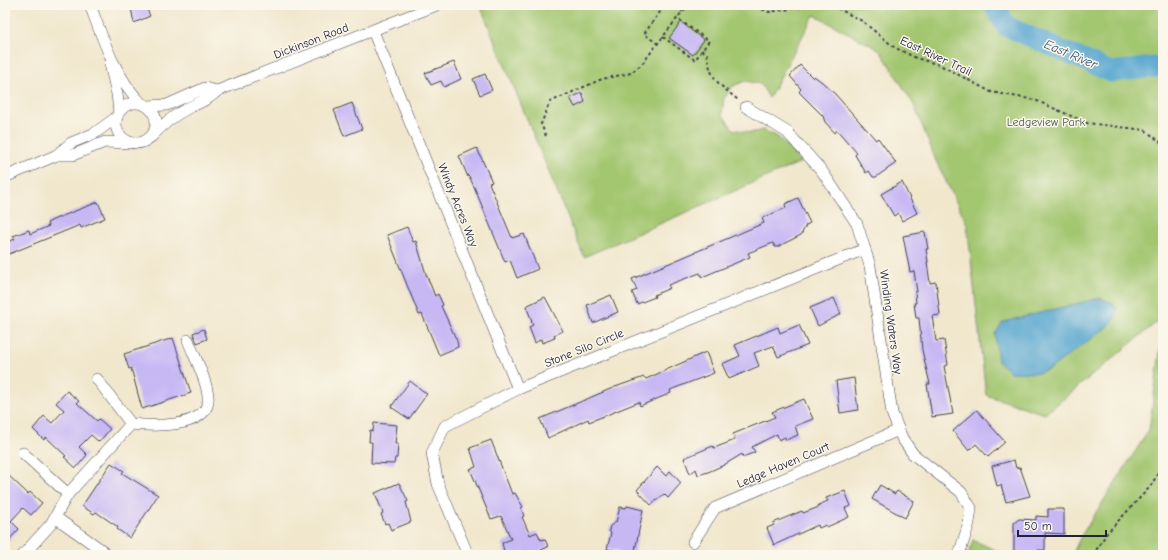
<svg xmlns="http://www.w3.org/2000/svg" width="1168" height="560" font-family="'Comic Neue',sans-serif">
<rect width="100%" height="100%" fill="#fbf7ec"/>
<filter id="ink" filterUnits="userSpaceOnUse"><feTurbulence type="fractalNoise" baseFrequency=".025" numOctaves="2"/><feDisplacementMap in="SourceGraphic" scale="8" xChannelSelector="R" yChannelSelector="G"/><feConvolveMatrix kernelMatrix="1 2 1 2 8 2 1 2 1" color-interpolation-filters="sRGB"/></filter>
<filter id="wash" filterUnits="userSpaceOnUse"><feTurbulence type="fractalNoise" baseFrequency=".012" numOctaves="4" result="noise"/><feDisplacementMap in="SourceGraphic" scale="16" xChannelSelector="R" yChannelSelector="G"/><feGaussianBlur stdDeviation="0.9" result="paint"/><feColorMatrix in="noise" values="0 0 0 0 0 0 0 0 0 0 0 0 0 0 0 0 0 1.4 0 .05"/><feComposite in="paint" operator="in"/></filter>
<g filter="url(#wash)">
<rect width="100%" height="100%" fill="#f1e7cd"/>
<!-- green -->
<g fill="#a3c670" stroke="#627456">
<path d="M480,5h683v312l-118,97 -59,-19 -19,-171 -31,-63 -22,-56 -34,-55 -66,-35 -45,83 -8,-14 -16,-3 -12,5 -9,12 -2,16 11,15 17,4 13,-3 15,7 23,25 -217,95z"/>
<path d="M1163,330v225h-91l9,-19 68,-106z"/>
<path d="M973,540l33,15h-38z"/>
</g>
<!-- water -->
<path fill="#55a5cf" stroke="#3c6485" d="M1099,298l12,4 6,7 -2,9 -8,9 -57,42 -12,4 -27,-1 -13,-10 -3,-28 8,-12z"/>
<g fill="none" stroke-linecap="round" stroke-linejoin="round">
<!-- river -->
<path stroke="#55a5cf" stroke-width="21" d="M994,5l12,21 105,46 52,-6"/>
</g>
<g id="blocks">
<!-- building -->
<g fill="#c7b8f4">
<path d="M137,5h8l5,11 -16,7 -3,-15z"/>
<path d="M681,22l23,18 -11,15 -24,-17z"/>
<path d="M454,62l7,17 -17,8 -3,-6 -10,4 -6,-12z"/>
<path d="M800,65l13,13 1,-2 8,6 13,12 41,46 2,-2 18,25 -20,14h-3l-4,-6 -3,2 -11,-18 2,-2 -20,-23 -2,3 -10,-11 -2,-6 -24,-24 2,-3 -11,-13z"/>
<path d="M485,74l7,16 -12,5 -7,-16z"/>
<path d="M582,93l3,9 -10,5 -5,-9z"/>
<path d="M352,103l10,26 -18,7 -10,-26z"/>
<path d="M477,148l15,34 -3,1 23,55 12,-4 14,35 -21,9 -7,-18 -5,2 -30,-73 -6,-13 -1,1 -9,-21z"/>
<path d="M902,182l15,31 -15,8 -4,-8 -4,3 -13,-22z"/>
<path d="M798,198l12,25 -4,2 -5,10 -24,12h-2l-2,-4 -25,10 2,4 -48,20 -2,-4 -32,12 2,3 -16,7 1,2 -18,7 -5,-12 5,-2 -5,-11 132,-56 -2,-5 24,-10 -1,-4z"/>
<path d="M98,202l7,16 -24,10 -1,-3 -71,29 -4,-11 10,-4 -2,-3 16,-6 1,4 19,-8 -2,-3 8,-4z"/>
<path d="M407,227l6,15 3,-1 10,33 9,22 3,-2 5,11 -2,1 16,35 1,6 -19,8 -17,-41 -3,1 -32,-80z"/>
<path d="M925,232l3,17h-2l2,13h-1l3,21 6,-1 4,33 -8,1 4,25 8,-1 4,25 -4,1 9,48 -21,3 -5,-33h3l-8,-34 -3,-32h-3l-2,-15h2l-1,-11h2l-3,-21 -4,1 -7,-36z"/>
<path d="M611,295l7,17 -25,11 -6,-18z"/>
<path d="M545,297l18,34 -9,4 1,3 -13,5 -1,-4 -6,4 -6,-16 4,-2 -2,-3 1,-1 -6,-15z"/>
<path d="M834,298l7,16 -23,12 -8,-18z"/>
<path d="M799,325l9,20 -30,12 -5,-11 -19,7 5,13 -30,13 -7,-15 18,-8 -5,-11 43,-18 2,6z"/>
<path d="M204,329l3,10 -10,4 -4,-10z"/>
<path d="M173,338l18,55 -49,16 -11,-41 -2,1 -5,-15z"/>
<path d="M706,352l8,21 -44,17 1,3 -31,13 -1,-4 -50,20 -1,-3 -40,19 -8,-19 75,-32 29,-10 2,2z"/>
<path d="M854,378l4,32 -18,3 -4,-32z"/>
<path d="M410,381l17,13 -18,25 -18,-12z"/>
<path d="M67,391l12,10 -2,2 20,18 2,-2 11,10 -11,13 -8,-7 -12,12 8,8 -11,13 -12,-11 2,-1 -20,-19 -2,3 -11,-11 11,-13 8,7 12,-13 -8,-7z"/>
<path d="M804,399l9,20 -18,7 3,9 -12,5 -1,-3 -6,3 -2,-6 -25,13 3,5 -12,5 -1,-3 -18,11 -16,7 -10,3 -2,-6 -6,5 -6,-16 29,-12 1,2 21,-8 -2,-6 42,-17 -3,-5z"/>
<path d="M977,410l28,32 -17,15 -12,-13 -7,7 -16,-20z"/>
<path d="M374,423l23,2 -2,19h3l-1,14h-2l-1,6 -23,-1 1,-21h-3l1,-12 3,1z"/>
<path d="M491,440l21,54 3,-1 8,14 -2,1 3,8 -2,1 8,18 7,-3 4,8 4,-1 3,8 -7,3 2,5h-38l-3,-12 9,-4 -10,-23 -10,3 -21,-50 6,-2 -6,-19z"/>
<path d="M1014,460l2,8 4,-1 10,29 -24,6 -5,-17 -4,1 -5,-20z"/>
<path d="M111,463l13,8 -2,2 36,22 -28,43 -13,-9 1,-2 -22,-15 -2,2 -12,-8z"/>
<path d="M657,467l9,9 4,-5 11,12 -13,15 -4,-4 -13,11 -14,-15z"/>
<path d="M5,472l23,22 2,-2 12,11 -11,12 -8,-7 -12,13 8,8 -14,15z"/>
<path d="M399,483l9,18 -2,1 5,20 -20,8 -3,-7 -3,1 -4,-10 2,-1 -8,-20z"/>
<path d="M880,485l15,9 2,-3 17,10 -9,17 -33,-19z"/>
<path d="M845,491l6,15 -6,2 4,9 -22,10 -1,-2 -7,3 -1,-3 -44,20 -7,-17 7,-3 -1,-2 29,-12 1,2 16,-6 -1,-2 10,-4 -2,-3z"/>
<path d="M627,506l16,4 -9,45h-16l1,-4 -12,-2 4,-16 -2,-2 1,-5 6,-4 4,-15 6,1z"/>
<path d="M1048,509h16v25l-19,-1v17h-7v5h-24v-32l5,-4 17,1v-4l12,1z"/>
</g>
</g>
</g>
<g filter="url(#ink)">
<use href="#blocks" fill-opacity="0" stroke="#414051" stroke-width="1"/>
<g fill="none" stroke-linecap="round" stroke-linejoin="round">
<!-- minor casing -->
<g stroke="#414051" stroke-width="12">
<g id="minor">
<path d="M90,5c13,34 25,72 51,98"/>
<path d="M373,31l145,358"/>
<path d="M110,64l7,30 2,18"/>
<circle cx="136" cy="123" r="20"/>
<path d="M147,106l20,-1 38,-17 12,3"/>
<path d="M746,107l41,25 35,39 35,53 13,42 22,147 10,25 11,16 48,38 10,16 -2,15 -10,32"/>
<path d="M152,136c11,-12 24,-22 38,-29 11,-5 19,-8 27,-16l220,-86"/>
<path d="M57,155h16l32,-13 25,1"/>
<path d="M5,177l52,-22 14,-12 24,-10 22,-16"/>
<path d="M97,379l34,45c19,2 73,5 77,-22 2,-16 -14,-46 -20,-62"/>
<path d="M23,453l45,41"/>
<path d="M55,517l48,34"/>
<path d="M693,542l22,-34 184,-78"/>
<path d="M23,555l28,-31 17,-30 63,-70"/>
<path d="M468,555l-30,-71 -6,-31 13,-27 73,-37 347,-140"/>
</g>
</g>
<!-- path -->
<g stroke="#414051" stroke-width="2" stroke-dasharray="3 3" stroke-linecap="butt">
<path d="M671,5l11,7"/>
<path d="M751,5l18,7 49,-7"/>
<path d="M820,5l19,4 23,12 32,26 22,11 24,7 51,27 44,8 52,23 58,7 18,14"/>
<path d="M663,37l32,23 14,-19 -32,-23"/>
<path d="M658,44l-14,-10 21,-29"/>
<path d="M702,50l5,4c4,27 11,29 31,46"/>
<path d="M546,136l-5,-12 9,-22 52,-23 29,-6 11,-9 40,-52 10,-7"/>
<path d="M1093,555l14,-22 43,-46 13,-22"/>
</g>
<!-- minor -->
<use href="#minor" stroke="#fff" stroke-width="11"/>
</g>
</g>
<g text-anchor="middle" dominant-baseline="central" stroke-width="3" stroke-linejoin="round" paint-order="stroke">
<!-- street labels -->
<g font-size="12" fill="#22223b" stroke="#fbf7ec">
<text transform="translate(311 41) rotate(-21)">Dickinson Road</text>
<text transform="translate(936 56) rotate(25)">East River Trail</text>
<text transform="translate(458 205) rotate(68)">Windy Acres Way</text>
<text transform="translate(891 322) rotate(82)">Winding Waters Way</text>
<text transform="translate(584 348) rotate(-22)">Stone Silo Circle</text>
<text transform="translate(783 465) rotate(-23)">Ledge Haven Court</text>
</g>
<!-- park labels -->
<g font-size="12" fill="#4f5b4e" stroke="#fbf7ec">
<text x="1046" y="122">Ledgeview Park</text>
</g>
<!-- water labels -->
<g font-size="13" font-style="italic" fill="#365676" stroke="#fbf7ec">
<text transform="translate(1071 54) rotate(23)">East River</text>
</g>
</g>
<!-- margin -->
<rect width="1168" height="560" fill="none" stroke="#fbf7ec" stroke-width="20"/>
<!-- scale -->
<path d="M1018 530v6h88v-6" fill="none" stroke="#22223b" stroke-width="2"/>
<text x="1024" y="530" font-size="12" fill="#22223b" stroke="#fbf7ec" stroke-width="3" paint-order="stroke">50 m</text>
</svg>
